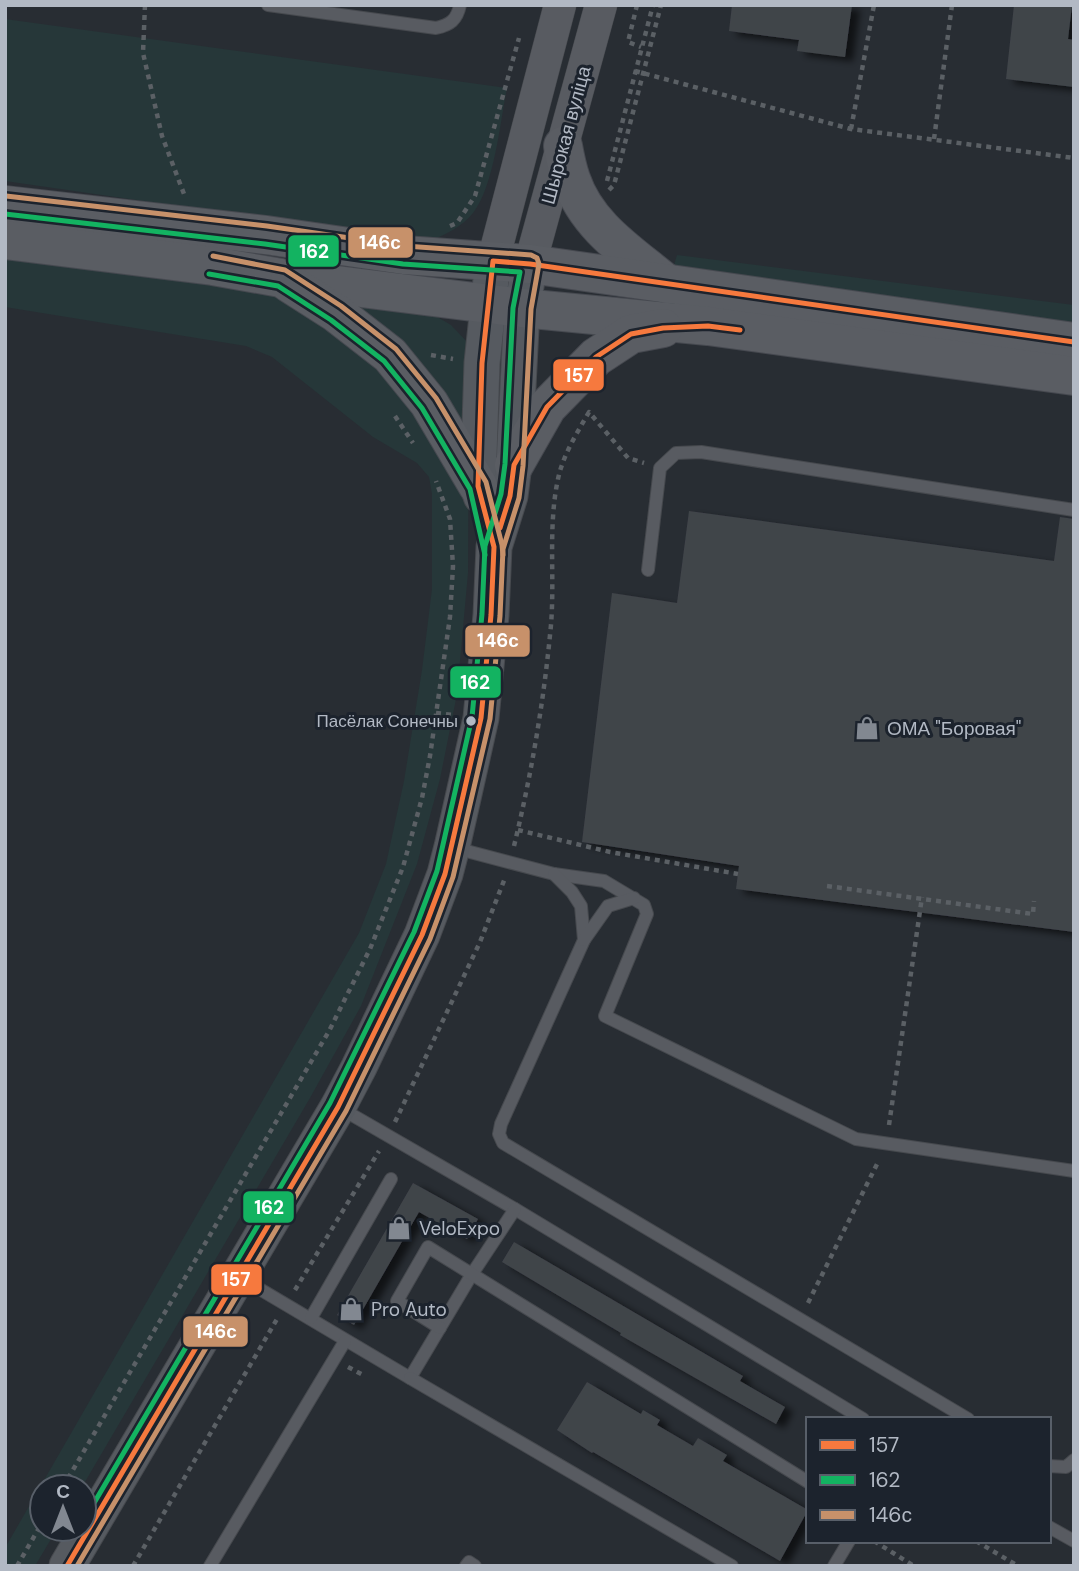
<svg xmlns="http://www.w3.org/2000/svg" width="1079" height="1571" font-family="'DM Sans',sans-serif">
<defs>
<filter id="shadow"><feDropShadow dx="8" dy="4.5" stdDeviation="3.5" flood-color="#0009"/></filter>
</defs>
<rect width="100%" height="100%" fill="#282d33"/>
<!-- green -->
<g fill="#263739">
<path d="M5,19l502,69c-7,35 -13,98 -34,125 -11,14 -29,22 -45,29l-423,-61z"/>
<path d="M5,254l422,57 24,14 18,19 -1,229 -11,121 -17,85 -23,85 -56,142 -51,92 -228,389h-40v42h15l-22,37h-30v-18l354,-615 27,-69 18,-83 18,-111 10,-81v-95l-3,-17 -12,-14 -44,-26 -101,-80 -26,-11 -241,-39z"/>
<path d="M677,255l397,50v27l-404,-54z"/>
</g>
<!-- building -->
<g fill="#40444a" filter="url(#shadow)">
<path d="M732,5h120l-7,52 -48,-6 2,-11 -70,-9z"/>
<path d="M1014,5h58l-4,34 6,1v47l-68,-8z"/>
<path d="M689,511l365,50 6,-44 14,2v413l-338,-43 3,-23 -157,-24 30,-249 65,10z"/>
<path d="M413,1183l65,36 -11,20 -48,-27 -65,113 -17,-10z"/>
<path d="M514,1242l229,134 -3,5 45,26 -9,17 -156,-89 1,-2 -119,-71z"/>
<path d="M587,1382l54,32 2,-4 17,10 -3,5 36,21 5,-8 29,17 -4,6 85,49 -28,51 -187,-109 -1,1 -35,-23z"/>
</g>
<g fill="none" stroke-linecap="round" stroke-linejoin="round">
<!-- service casing -->
<g stroke="#46494e" stroke-width="14">
<g id="service">
<path d="M268,5l168,23c14,-3 21,-8 24,-23"/>
<path d="M648,570l12,-102 16,-15 25,-1 373,58"/>
<path d="M455,848l99,26 50,7 40,24 3,9 -42,102 251,123 218,32"/>
<path d="M554,874l18,18 9,14 3,34 -83,184 -2,10 4,9 465,276"/>
<path d="M584,940l24,-34 26,-8"/>
<path d="M340,1108l175,101 348,210"/>
<path d="M241,1278l169,100 62,-104 43,-65"/>
<path d="M311,1318l80,-139"/>
<path d="M440,1328l-43,-27 31,-54 380,235"/>
<path d="M410,1378l322,188"/>
<path d="M1049,1466l17,1 8,-7"/>
<path d="M1049,1527l25,14"/>
<path d="M210,1566l135,-225"/>
<path d="M466,1566l3,-4 6,4"/>
<path d="M834,1566l15,-25"/>
</g>
</g>
<!-- tertiary casing -->
<g stroke="#46494e" stroke-width="33">
<g id="tertiary">
<path d="M493,261l67,-256"/>
<path d="M530,264l71,-259"/>
</g>
</g>
<!-- secondary casing -->
<g stroke="#46494e" stroke-width="37">
<g id="secondary">
<path d="M481,496l-3,-10 4,-123 11,-102"/>
<path d="M67,1566l271,-459 21,-40 63,-132 23,-61 7,-27 29,-129 10,-103 3,-68 16,-51 4,-31 8,-157 8,-44"/>
</g>
</g>
<!-- primary casing -->
<g stroke="#464950" stroke-width="40">
<g id="primary">
<path d="M563,146c2,11 4,22 8,33 16,48 59,74 96,105"/>
<path d="M5,205l261,30 138,20 126,9 544,78"/>
<path d="M5,240l208,26 68,12 120,15 121,15 186,18 366,50"/>
<path d="M289,283l47,30 54,42 39,48 49,83"/>
<path d="M514,465l33,-58 49,-50 35,-23 32,-6"/>
</g>
</g>
<!-- path -->
<g stroke="#5b6065" stroke-width="4.5" stroke-dasharray="5 5" stroke-linecap="butt">
<path d="M145,5l-2,48 19,83 22,58"/>
<path d="M637,5l-9,37 13,5"/>
<path d="M635,71l216,58 223,29"/>
<path d="M851,129l23,-124"/>
<path d="M934,139l18,-134"/>
<path d="M607,181l46,-176"/>
<path d="M609,190l5,-5 47,-180"/>
<path d="M450,226l7,-3 18,-27 44,-158"/>
<path d="M431,355l22,4"/>
<path d="M395,416l18,27"/>
<path d="M436,713l17,2"/>
<path d="M518,830l92,22 128,22"/>
<path d="M514,846c17,-70 29,-140 36,-211 6,-52 -3,-105 8,-156 5,-24 19,-46 31,-67l39,46 16,5"/>
<path d="M827,886l206,28 1,-13"/>
<path d="M395,1122l85,-180 25,-64"/>
<path d="M889,1125l33,-228"/>
<path d="M295,1290l84,-139"/>
<path d="M808,1303l71,-143"/>
<path d="M348,1367l17,9"/>
<path d="M63,1487l266,-456 41,-82 33,-82 19,-69 8,-42 20,-139 3,-51 -3,-47 -14,-38"/>
<path d="M874,1541l40,25"/>
<path d="M976,1541l42,25"/>
<path d="M17,1566l25,-43"/>
<path d="M133,1566l144,-247"/>
</g>
<!-- service -->
<use href="#service" stroke="#585b61" stroke-width="12"/>
<!-- tertiary -->
<use href="#tertiary" stroke="#585b61" stroke-width="32"/>
<!-- secondary -->
<use href="#secondary" stroke="#565a60" stroke-width="35"/>
<!-- primary -->
<use href="#primary" stroke="#5a5d63" stroke-width="38"/>
<!-- bus-1 casing -->
<g stroke="#1c232d" stroke-width="10">
<g id="bus-1">
<path d="M500,528l10,-32 4,-31 33,-58 49,-50 35,-23 32,-6 45,-2 32,4"/>
<path d="M67,1566l271,-459 84,-172 23,-61 36,-156 10,-103 3,-68 -16,-61 4,-123 11,-102 37,3 544,78"/>
</g>
</g>
<!-- bus-2 casing -->
<g stroke="#1c232d" stroke-width="10">
<g id="bus-2">
<path d="M5,214l260,30 138,20 117,8 -7,36 -8,156 -4,30 -16,52 -3,68 -10,103 -35,154 -23,61 -84,171 -246,417"/>
<path d="M209,274l69,12 53,34 53,41 38,47 48,81 15,66"/>
</g>
</g>
<!-- bus-3 casing -->
<g stroke="#1c232d" stroke-width="10">
<g id="bus-3">
<path d="M6,196l261,30 138,20 126,9 6,3 2,6 -8,45 -8,157 -4,32 -16,51 -3,67 -10,103 -37,158 -23,62 -84,172 -269,455"/>
<path d="M213,256l72,14 56,36 55,43 40,49 50,84 16,63 1,10"/>
</g>
</g>
<!-- bus-1 -->
<use href="#bus-1" stroke="#f6793e" stroke-width="5"/>
<!-- bus-2 -->
<use href="#bus-2" stroke="#13b361" stroke-width="5"/>
<!-- bus-3 -->
<use href="#bus-3" stroke="#c7916a" stroke-width="5"/>
</g>
<!-- icons -->
<defs>
<g id="shop-bare" transform="scale(1.89)"><path d="M-5-2.5h2.3a2.7 3.5 0 0 1 5.4 0H5L5.5 6h-11ZM-1.5-2.5h3a1.5 2.3 0 0 0-3 0Z" fill="#828891" stroke="#1c232d" stroke-width="2.5" paint-order="stroke"/></g>
</defs>
<g fill-rule="evenodd">
<use href="#shop-bare" x="867" y="728"/>
<use href="#shop-bare" x="399" y="1228"/>
<use href="#shop-bare" x="351" y="1309"/>
</g>
<!-- markers -->
<circle fill="#b2b9c4" stroke="#1c232d" stroke-width="2.5" cx="471" cy="721" r="6"/>
<g text-anchor="middle" dominant-baseline="central" stroke-width="6" stroke-linejoin="round" paint-order="stroke">
<!-- bus labels -->
<g font-size="17" fill="#b2b9c4" stroke="#1c232d" text-anchor="end">
<text x="458" y="721">Пасёлак Сонечны</text>
</g>
<!-- street labels -->
<g font-size="19" fill="#b2b9c4" stroke="#1c232d">
<text transform="translate(566 135) rotate(-75)">Шырокая вуліца</text>
</g>
<!-- poi labels -->
<g font-size="19" fill="#b2b9c4" stroke="#1c232d" text-anchor="start">
<text x="887" y="728">ОМА "Боровая"</text>
<text x="419" y="1228">VeloExpo</text>
<text x="371" y="1309">Pro Auto</text>
</g>
</g>
<g stroke="#1c232d" stroke-width="2.5">
<rect x="347" y="226" width="67" height="33" rx="7" fill="#c7916a"/>
<rect x="287" y="234" width="53" height="34" rx="7" fill="#13b361"/>
<rect x="552" y="358" width="53" height="34" rx="7" fill="#f6793e"/>
<rect x="464" y="624" width="67" height="34" rx="7" fill="#c7916a"/>
<rect x="449" y="665" width="53" height="34" rx="7" fill="#13b361"/>
<rect x="242" y="1190" width="53" height="34" rx="7" fill="#13b361"/>
<rect x="210" y="1263" width="53" height="33" rx="7" fill="#f6793e"/>
<rect x="182" y="1315" width="67" height="33" rx="7" fill="#c7916a"/>
</g>
<g font-size="19" text-anchor="middle" font-weight="bold" fill="#fff">
<text x="380" y="249">146с</text>
<text x="314" y="258">162</text>
<text x="579" y="382">157</text>
<text x="498" y="647">146с</text>
<text x="475" y="689">162</text>
<text x="269" y="1214">162</text>
<text x="236" y="1286">157</text>
<text x="216" y="1338">146с</text>
</g>
<!-- border -->
<rect width="1079" height="1571" fill="none" stroke="#b2b9c4" stroke-width="14"/>
<!-- legend -->
<rect x="806" y="1417" width="245" height="126" fill="#1c232d" stroke="#585f69" stroke-width="2"/>
<rect x="820" y="1440" width="35" height="10" fill="#f6793e" stroke="#585f69" stroke-width="2"/>
<text x="869" y="1452" font-size="21" fill="#b2b9c4">157</text>
<rect x="820" y="1475" width="35" height="10" fill="#13b361" stroke="#585f69" stroke-width="2"/>
<text x="869" y="1487" font-size="21" fill="#b2b9c4">162</text>
<rect x="820" y="1510" width="35" height="10" fill="#c7916a" stroke="#585f69" stroke-width="2"/>
<text x="869" y="1522" font-size="21" fill="#b2b9c4">146с</text>
<!-- north arrow -->
<g transform="translate(63 1508)"><circle r="33" fill="#1c232d" stroke="#585f69" stroke-width="2"/>
<path d="M0-5L12 26L0 18L-12 26Z" fill="#828891"/>
<text y="-10" font-size="19" font-weight="bold" text-anchor="middle" fill="#b2b9c4">С</text>
</g>
</svg>
